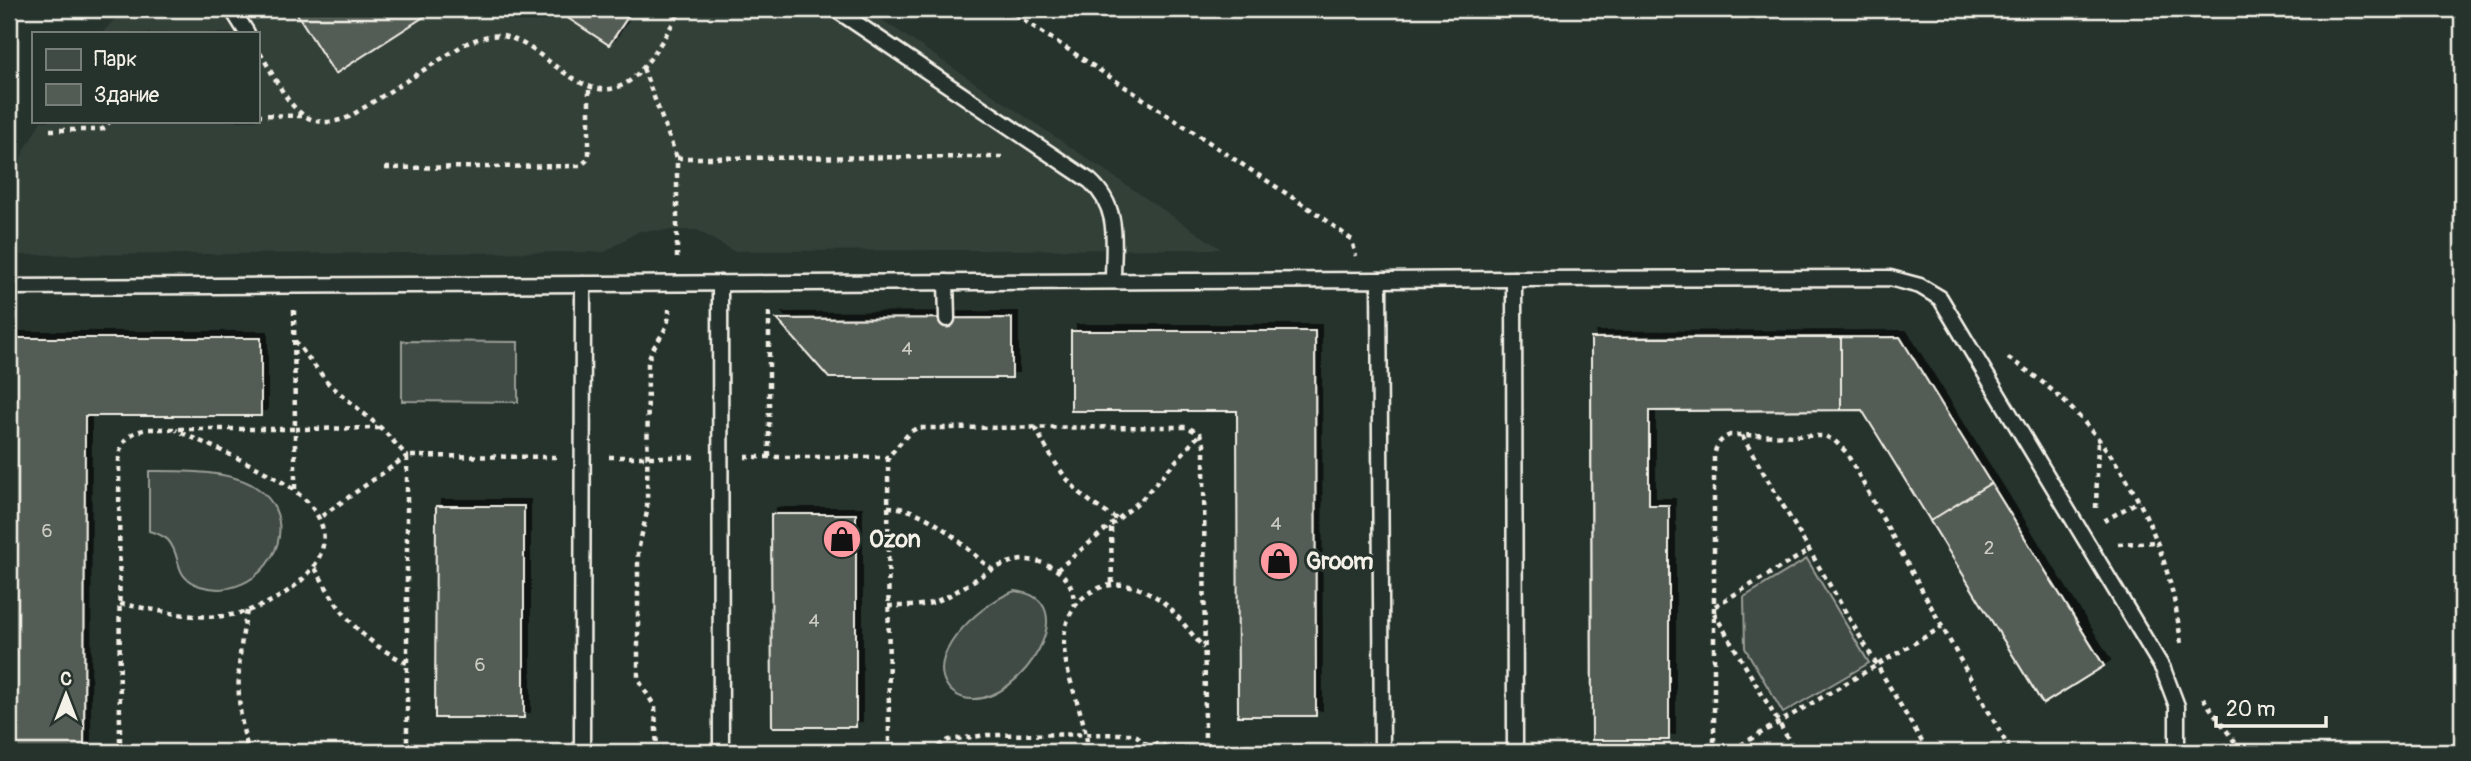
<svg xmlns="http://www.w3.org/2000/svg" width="2471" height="761" font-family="Pangolin,sans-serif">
<defs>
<filter id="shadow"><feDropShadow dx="6" dy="-6" stdDeviation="0" flood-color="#0009"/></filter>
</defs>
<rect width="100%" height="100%" fill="#26332d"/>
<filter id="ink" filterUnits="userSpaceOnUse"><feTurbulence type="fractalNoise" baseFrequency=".0143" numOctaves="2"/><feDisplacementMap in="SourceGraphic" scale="14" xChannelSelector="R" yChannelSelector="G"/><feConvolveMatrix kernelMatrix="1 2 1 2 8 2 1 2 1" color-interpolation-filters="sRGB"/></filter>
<g filter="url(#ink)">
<!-- built -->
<path fill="#333f39" d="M124,9h742l355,240 -488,2 -36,-21h-20l-38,1 -34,21 -596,3v-66l15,-38 17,-30h216v-88h-155z"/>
<!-- green -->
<g fill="#414b45" stroke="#9a9e96" stroke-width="2">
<path d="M402,341l116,1v60l-116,-1z"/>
<path d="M149,471c30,0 79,-1 105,15 58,37 7,119 -54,100 -28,-9 -17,-29 -32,-46 -5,-5 -12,-7 -19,-9z"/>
<path d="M1807,559l62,104 -86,50 -38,-65 -1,-51z"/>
<path d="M1015,591c72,8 7,110 -43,108 -11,0 -21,-6 -26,-15 -20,-34 41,-84 69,-93z"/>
</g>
<!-- building -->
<g fill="#525c55" stroke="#f4f1e8" stroke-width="2" filter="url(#shadow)">
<path d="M294,9h142l-101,65z"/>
<path d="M554,9h79l-24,36z"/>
<path d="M1012,318v60h-183l-52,-59z"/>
<path d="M1071,331h244l1,385h-78l-1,-305h-166z"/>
<path d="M1900,337l204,329 -61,38 -181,-294 -213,1v94h20v235h-77l-1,-402z"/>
<path d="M9,338h252v78h-176l-1,336h-75z"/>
<path d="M1591,338h250v72l-192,1v94h20v235h-77z"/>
<path d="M1991,483l113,183 -61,38 -113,-183z"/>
<path d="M436,506h88v212h-89z"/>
<path d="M771,514h85v213h-84z"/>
</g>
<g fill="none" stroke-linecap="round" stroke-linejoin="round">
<!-- service casing -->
<g stroke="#f4f1e8" stroke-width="19">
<g id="service">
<path d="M232,9l15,24"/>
<path d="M835,9l255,172c31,28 23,62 23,100"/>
<path d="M1379,280l135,-1"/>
<path d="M946,282l1,37"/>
<path d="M720,283l1,469"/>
<path d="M9,287l1370,-7 3,472"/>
<path d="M582,752l1,-468"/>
<path d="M1515,752l-1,-473 376,-1 30,8 20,12 223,371 14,37v46"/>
</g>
</g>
<!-- path -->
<g stroke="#f4f1e8" stroke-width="4.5" stroke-dasharray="5 5" stroke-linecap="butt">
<path d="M1007,9l315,208 30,23 4,16"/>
<path d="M260,53c23,36 37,85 89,64l116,-73c14,-6 27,-11 42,-7 39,9 81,78 125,42 19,-16 36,-49 50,-70"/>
<path d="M643,68l34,90"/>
<path d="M257,115l45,1"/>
<path d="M50,130h48l5,-1 7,-8"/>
<path d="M385,168l196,-2 7,-7 1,-6v-66"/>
<path d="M677,258v-100l328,-1"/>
<path d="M295,341l34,43 52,44 26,28 -88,62"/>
<path d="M2008,358c99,61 163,173 173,288"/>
<path d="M1035,427c23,44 39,69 84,93"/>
<path d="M1742,436l186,316"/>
<path d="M609,457h86"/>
<path d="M745,457h143"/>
<path d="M769,457v-148"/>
<path d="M295,489v-60l85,-1"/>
<path d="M888,507c40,0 74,38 103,62"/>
<path d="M2096,508l2,-68"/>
<path d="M2104,521l35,-20"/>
<path d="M1111,528l1,56"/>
<path d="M2118,544l39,-2"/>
<path d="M315,568c26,46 43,71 92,95"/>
<path d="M1057,570l84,-70 59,-66"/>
<path d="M120,604c35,5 75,17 111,11 47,-8 124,-57 79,-110 -25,-30 -97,-57 -134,-75"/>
<path d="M888,606c16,0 34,1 49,-5 39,-15 73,-60 118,-32 14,9 19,20 19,36"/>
<path d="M1715,606l95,-56"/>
<path d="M247,611c-10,48 -13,94 2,141"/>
<path d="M1714,613l82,139"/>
<path d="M2203,698l39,54"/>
<path d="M2202,746l35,-1"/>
<path d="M1732,750l210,-123"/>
<path d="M120,752l-1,-298c5,-17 13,-22 29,-25h147l-1,-119"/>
<path d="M407,752v-296l151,1"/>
<path d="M657,752l-2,-45 -17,-28v-128l9,-39 1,-149c4,-22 22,-29 21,-54"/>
<path d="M889,752l-1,-295 22,-25 7,-4 270,-1 13,7 4,10 1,308"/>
<path d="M930,752l19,-12 38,-5 145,-1 5,2 6,7 20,2 9,7"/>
<path d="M1088,752c-2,-37 -21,-68 -24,-104 -3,-51 43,-79 87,-54 21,11 37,37 53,54"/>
<path d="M1714,752v-295c2,-12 5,-17 16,-22l95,1 10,5 11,11 165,300"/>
<path d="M1730,752l280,-1"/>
</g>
<!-- service -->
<use href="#service" stroke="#26332d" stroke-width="14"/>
</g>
</g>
<!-- icons -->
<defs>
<g id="shop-disc" transform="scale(2.0125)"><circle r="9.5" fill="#ff9aa2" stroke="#26332d"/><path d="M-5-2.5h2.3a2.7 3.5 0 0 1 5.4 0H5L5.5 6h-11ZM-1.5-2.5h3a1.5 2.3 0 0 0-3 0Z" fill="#111"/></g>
</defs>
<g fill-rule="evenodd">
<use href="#shop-disc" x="842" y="539"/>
<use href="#shop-disc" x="1279" y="561"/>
</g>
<g text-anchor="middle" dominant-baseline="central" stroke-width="6" stroke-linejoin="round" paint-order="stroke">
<!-- number labels -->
<g font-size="19" fill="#ccccc3">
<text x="907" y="349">4</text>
<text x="1276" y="524">4</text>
<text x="47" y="531">6</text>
<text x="1989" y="548">2</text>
<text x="814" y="621">4</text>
<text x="480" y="665">6</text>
</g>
<!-- poi labels -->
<g font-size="23" font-weight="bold" fill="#f4f1e8" stroke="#26332d" text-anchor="start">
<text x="869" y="539">Ozon</text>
<text x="1306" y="561">Groom</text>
</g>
</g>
<!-- margin -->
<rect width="2471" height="761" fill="none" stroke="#26332d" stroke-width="35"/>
<rect x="18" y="18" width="2436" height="726" fill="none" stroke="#f4f1e8" stroke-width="2.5" filter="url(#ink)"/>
<!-- legend -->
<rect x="32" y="32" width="228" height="91" fill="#26332d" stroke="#787f78" stroke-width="2"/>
<rect x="46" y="49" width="35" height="21" fill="#414b45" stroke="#787f78" stroke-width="2"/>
<text x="94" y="66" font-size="21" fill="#f4f1e8">Парк</text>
<rect x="46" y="84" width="35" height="21" fill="#525c55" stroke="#787f78" stroke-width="2"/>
<text x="94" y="102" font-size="21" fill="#f4f1e8">Здание</text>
<!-- north arrow -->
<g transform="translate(66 695)" stroke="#26332d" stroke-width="5" paint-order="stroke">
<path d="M0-5L12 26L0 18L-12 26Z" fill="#f4f1e8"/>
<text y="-10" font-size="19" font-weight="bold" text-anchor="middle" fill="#f4f1e8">С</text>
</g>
<!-- scale -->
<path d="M2216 716v10h110v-10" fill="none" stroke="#f4f1e8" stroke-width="3.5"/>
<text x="2226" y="716" font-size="21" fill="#f4f1e8" stroke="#26332d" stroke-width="5" paint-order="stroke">20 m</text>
</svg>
